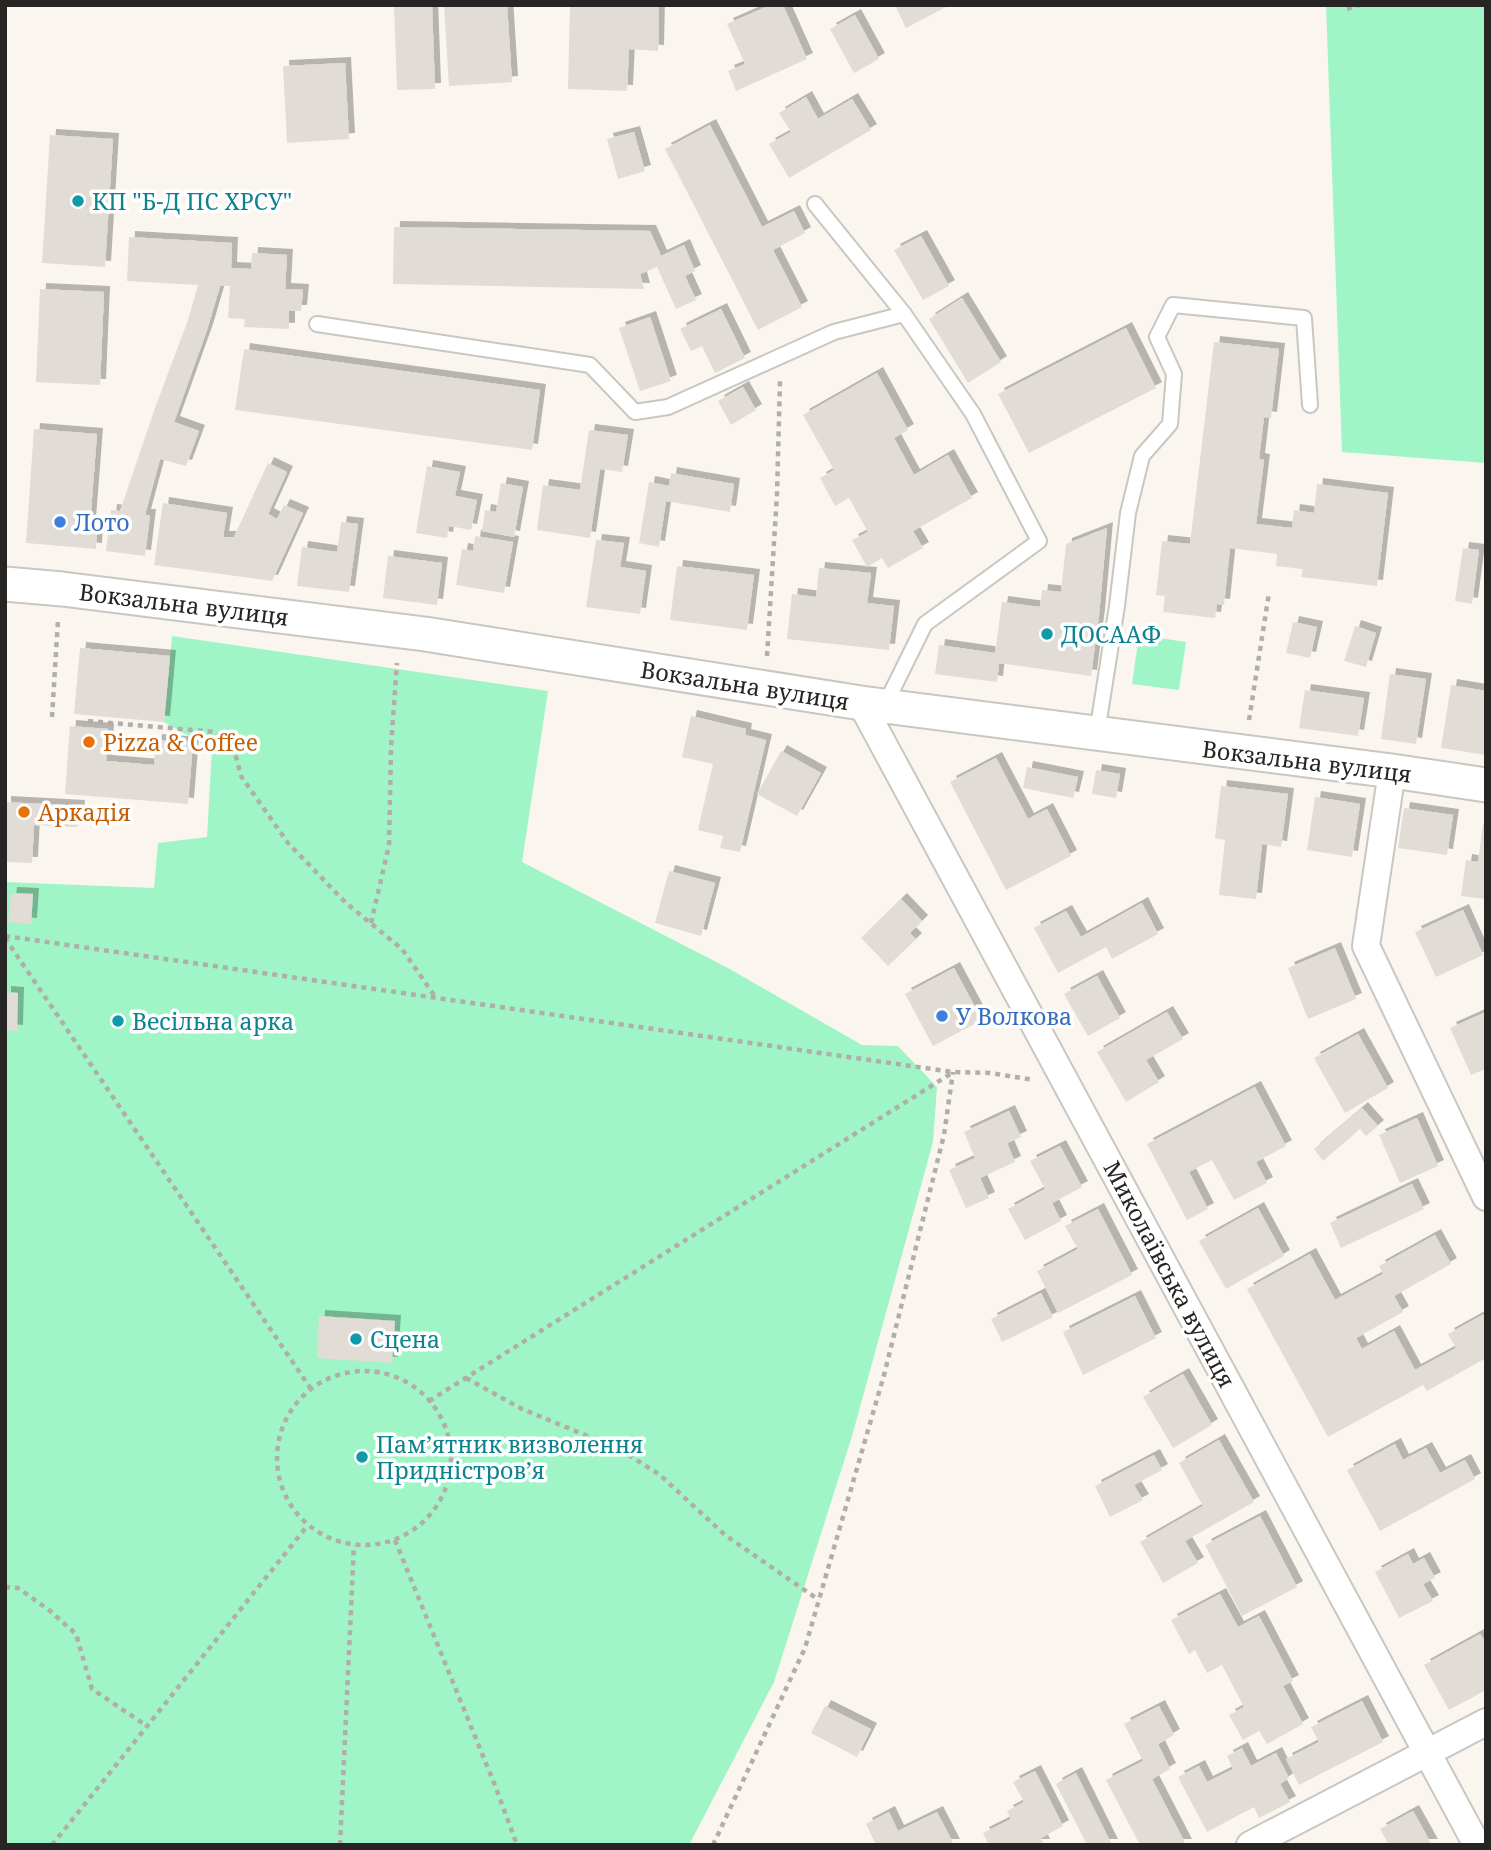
<svg xmlns="http://www.w3.org/2000/svg" width="1491" height="1850" font-family="'Noto Serif',serif">
<defs>
<filter id="shadow"><feDropShadow dx="6" dy="-6" stdDeviation="0" flood-color="#0004"/></filter>
</defs>
<rect width="100%" height="100%" fill="#faf6ef"/>
<!-- green -->
<g fill="#9ff5c6">
<path d="M1326,5h160v458l-144,-11z"/>
<path d="M1139,635l47,7 -7,48 -47,-6z"/>
<path d="M172,636l376,55 -26,171 206,106 134,77 36,1 39,41 -4,55 -81,294 -78,246 -85,163h-684v-963l149,6 4,-45 49,-6 5,-88 -48,-27z"/>
</g>
<!-- building -->
<g fill="#e1dcd6" filter="url(#shadow)">
<path d="M432,5l3,84 -38,1 -3,-83z"/>
<path d="M444,5h63l5,77 -63,4z"/>
<path d="M570,5l89,1 -1,45 -29,-2 -2,42 -59,-2z"/>
<path d="M770,5h13l24,54 -71,32 -8,-20 17,-7 -18,-40z"/>
<path d="M895,5h55l-44,23z"/>
<path d="M855,15l24,44 -25,14 -24,-44z"/>
<path d="M345,63l4,76 -62,4 -4,-77z"/>
<path d="M806,97l12,22 34,-20 19,31 -82,48 -20,-34 22,-12 -12,-19z"/>
<path d="M710,125l52,102 32,-16 11,22 -32,17 29,57 -44,23 -93,-181z"/>
<path d="M634,132l11,39 -27,8 -11,-40z"/>
<path d="M50,135l63,4 -8,128 -63,-4z"/>
<path d="M394,227l256,4 11,25 23,-11 11,26 -10,5 11,24 -20,9 -19,-42 -17,7 4,15 -251,-5z"/>
<path d="M921,236l28,50 -26,14 -29,-50z"/>
<path d="M129,237l103,6 -1,25 20,1 1,-16 35,2 -2,34 18,1 -2,21h-12v18l-45,-2 1,-8 -17,-1 2,-32h-10l-13,44 -33,92 25,9 -13,35 -26,-7 -15,56h5l-5,41 -39,-5 5,-41 9,1 35,-103 33,-88 10,-35 -71,-4z"/>
<path d="M40,289l64,3 -4,93 -64,-3z"/>
<path d="M962,298l39,64 -33,21 -39,-64z"/>
<path d="M721,309l24,49 -30,15 -13,-27 -11,5 -11,-22z"/>
<path d="M650,317l21,64 -31,10 -21,-63z"/>
<path d="M1126,328l30,60 -127,65 -31,-59z"/>
<path d="M1214,342l65,7 -8,69 -7,-1 -5,42 5,1 -8,64 36,4 2,-18 20,3 3,-29 71,9 -11,93 -76,-9 2,-8 -27,-3 1,-12 -47,-6 -6,57 -7,-1 -2,14 -52,-6 2,-16 -9,-1 6,-54 28,3z"/>
<path d="M244,349l296,41 -8,60 -297,-40z"/>
<path d="M877,373l31,57 -14,8 20,37 34,-20 24,43 -59,33 10,17 -35,20 -6,-10 -15,9 -15,-27 16,-8 -19,-34 -14,8 -15,-28 14,-8 -31,-55z"/>
<path d="M743,387l13,23 -25,15 -13,-24z"/>
<path d="M34,429l63,5 -7,90h7l-1,25 -70,-6z"/>
<path d="M589,430l39,5 -6,37 -22,-3 -10,69 -53,-8 6,-45 37,5z"/>
<path d="M268,463l19,9 -19,42 9,5 7,-14 19,8 -31,68 -118,-16 9,-62 64,10 -4,24h11z"/>
<path d="M427,466l33,6 -5,24 22,4 -6,30 -22,-4 -2,12 -31,-5z"/>
<path d="M671,473l63,11 -4,28 -64,-11 -7,46 -20,-4 10,-61 20,4z"/>
<path d="M501,483l22,4 -9,50 -32,-6 3,-21 11,2z"/>
<path d="M341,522l17,2 -9,68 -52,-6 5,-39 35,5z"/>
<path d="M1107,528l-8,87 -8,61 -92,-13 -2,19 -62,-8 4,-29 56,8 7,-51 38,5 2,-17 19,2 5,-48z"/>
<path d="M475,536l38,6 -9,51 -48,-8 6,-36 11,2z"/>
<path d="M596,540l28,3 -4,24 26,4 -6,43 -54,-7z"/>
<path d="M1463,548l16,2 -7,54 -17,-3z"/>
<path d="M388,556l54,7 -5,42 -54,-7z"/>
<path d="M677,566l77,9 -7,55 -77,-10z"/>
<path d="M819,568l52,5 -4,30 27,3 -5,44 -102,-11 5,-45 24,3z"/>
<path d="M1293,622l24,5 -7,31 -24,-5z"/>
<path d="M1355,626l21,7 -10,34 -22,-6z"/>
<path d="M80,648l90,8 -6,66 -90,-8z"/>
<path d="M1390,674l36,5 -10,65 -35,-5z"/>
<path d="M1451,685l35,6v64l-45,-7z"/>
<path d="M1305,690l59,8 -6,38 -59,-8z"/>
<path d="M691,716l55,13 -1,6 21,5 -26,112 -20,-4 3,-12 -25,-6 15,-66 -31,-7z"/>
<path d="M70,726l38,3 -2,32 48,4 2,-25 37,3 -5,61 -123,-10z"/>
<path d="M781,751l40,22 -24,43 -40,-22z"/>
<path d="M996,758l32,61 19,-10 24,47 -65,34 -56,-108z"/>
<path d="M1027,767l51,10 -5,21 -50,-10z"/>
<path d="M1096,770l24,4 -4,24 -24,-4z"/>
<path d="M1221,786l67,8 -7,53 -19,-3 -6,55 -37,-4 6,-55 -10,-2z"/>
<path d="M1315,797l45,7 -8,53 -45,-7z"/>
<path d="M5,802l74,4 -2,21 -43,-2 -2,38 -27,-1z"/>
<path d="M1404,808l49,7 -6,40 -49,-7z"/>
<path d="M1483,824h3v75l-25,-3 5,-36 12,2z"/>
<path d="M669,871l46,12 -14,53 -46,-13z"/>
<path d="M11,893l22,1 -2,30 -23,-2z"/>
<path d="M901,899l21,22 -12,12 6,6 -28,27 -27,-28z"/>
<path d="M1142,903l16,31 -46,25 -6,-12 -48,26 -24,-45 32,-17 15,26z"/>
<path d="M1463,910l20,45 -47,22 -21,-45z"/>
<path d="M1335,948l21,51 -48,20 -20,-51z"/>
<path d="M954,968l28,52 -49,26 -28,-52z"/>
<path d="M1097,976l23,42 -32,18 -24,-42z"/>
<path d="M5,992l13,1 -1,38 -12,-1z"/>
<path d="M1167,1012l16,27 -37,21 13,22 -33,20 -29,-50z"/>
<path d="M1486,1012v57l-15,6 -21,-47z"/>
<path d="M1358,1034l30,54 -43,25 -31,-55z"/>
<path d="M1255,1087l31,59 -30,16 11,21 -33,17 -22,-40 -23,12 19,37 -21,11 -40,-76z"/>
<path d="M1362,1108l16,18 -12,10 -6,-7 -37,32 -9,-12z"/>
<path d="M1009,1111l12,26 -14,6 8,19 -35,16 9,20 -23,10 -17,-38 26,-12 -11,-26z"/>
<path d="M1417,1118l21,48 -38,17 -21,-48z"/>
<path d="M1060,1146l22,41 -30,16 9,18 -36,19 -17,-31 37,-20 -15,-28z"/>
<path d="M1412,1184l12,25 -83,39 -11,-25z"/>
<path d="M1258,1208l26,48 -58,33 -27,-48z"/>
<path d="M1098,1209l34,66 -74,38 -21,-42 41,-22 -13,-23z"/>
<path d="M1435,1235l16,29 -57,32 9,16 -47,26 6,11 32,-18 21,39 41,-22 -8,-14 38,-21v45l-59,33 -4,-6 -95,52 -81,-148 63,-35 25,46 48,-26 -4,-8z"/>
<path d="M1041,1293l12,24 -51,25 -11,-23z"/>
<path d="M1135,1296l21,42 -73,37 -20,-43z"/>
<path d="M319,1316l76,5 -3,42 -75,-5z"/>
<path d="M1183,1374l29,51 -39,23 -30,-51z"/>
<path d="M1219,1440l35,62 -69,39 13,22 -35,20 -23,-41 63,-36 -24,-43z"/>
<path d="M1395,1444l8,16 23,-12 14,25 25,-13 10,19 -95,52 -33,-61z"/>
<path d="M1154,1455l8,15 -28,15 9,15 -33,17 -15,-31z"/>
<path d="M1260,1516l37,71 -55,29 -37,-71z"/>
<path d="M1408,1554l5,10 11,-6 11,20 -12,6 10,17 -34,17 -24,-46z"/>
<path d="M1220,1594l18,33 21,-11 34,65 -10,5 20,38 -36,20 -8,-13 -16,9 -14,-25 15,-8 -22,-42 -15,8 -12,-23 -6,4 -18,-34z"/>
<path d="M1480,1634l6,9v47l-37,20 -25,-45z"/>
<path d="M1362,1701l21,41 -84,43 -13,-26 33,-17 -8,-15z"/>
<path d="M825,1706l46,23 -14,28 -46,-24z"/>
<path d="M1159,1706l15,29 -16,9 12,25 -18,10 34,66h-46l-34,-65 37,-19 -19,-37z"/>
<path d="M1242,1748l9,18 25,-13 13,25 -9,6 10,18 -31,16 -5,-11 -47,25 -29,-55 21,-11 8,16 26,-13 -6,-13z"/>
<path d="M1035,1771l28,55 -22,12 3,7h-55l-6,-12 28,-14 -4,-8 17,-9 -11,-20z"/>
<path d="M1076,1773l36,72h-25l-31,-61z"/>
<path d="M1413,1811l19,34h-43l-9,-16z"/>
<path d="M889,1812l9,19 39,-19 17,33h-78l-10,-21z"/>
</g>
<g fill="none" stroke-linecap="round" stroke-linejoin="round">
<!-- service casing -->
<g stroke="#cac6c0" stroke-width="18">
<g id="service">
<path d="M815,204l89,110 69,100 66,127 -114,83 -40,81"/>
<path d="M317,324l273,41 45,47 33,-5 166,-75 70,-18"/>
<path d="M1097,733l20,-127 11,-93 14,-57 28,-32 4,-50 -17,-37 16,-32 131,13 6,87"/>
</g>
</g>
<!-- minor casing -->
<g stroke="#cac6c0" stroke-width="30">
<g id="minor">
<path d="M861,703l616,1142"/>
<path d="M1392,771l-26,175 120,251"/>
<path d="M1250,1845l236,-123"/>
</g>
</g>
<!-- tertiary casing -->
<g stroke="#cac6c0" stroke-width="37">
<path id="tertiary" d="M5,584l57,5 363,45 436,69 531,68 94,14"/>
</g>
<!-- path -->
<g stroke="#b1ada8" stroke-width="4.5" stroke-dasharray="5 5" stroke-linecap="butt">
<path d="M1347,9l12,-4"/>
<path d="M767,656l10,-162 3,-113"/>
<path d="M52,717l6,-97"/>
<path d="M1249,720l20,-127"/>
<path d="M88,721l128,11 18,17 7,27 47,67 58,60 56,46 34,49"/>
<path d="M371,923l18,-78 2,-98 6,-84"/>
<path d="M5,936l948,136 37,1 44,7"/>
<path d="M5,938l306,451"/>
<circle cx="364" cy="1458" r="87"/>
<path d="M466,1378l56,31 97,40 41,26 65,60 94,65"/>
<path d="M429,1401l523,-328"/>
<path d="M395,1540l101,248 21,57"/>
<path d="M5,1587l13,1 31,22 27,24 16,55 55,37"/>
<path d="M52,1845l256,-320"/>
<path d="M340,1845l14,-300"/>
<path d="M713,1845l92,-197 79,-273 60,-240 9,-63"/>
</g>
<!-- service -->
<use href="#service" stroke="#fff" stroke-width="14"/>
<!-- minor -->
<use href="#minor" stroke="#fff" stroke-width="26"/>
<!-- tertiary -->
<use href="#tertiary" stroke="#fff" stroke-width="33"/>
</g>
<!-- markers -->
<g fill="#0f9aa8" stroke="#fff" stroke-width="2.5">
<circle cx="78" cy="201" r="7"/>
<circle cx="1047" cy="634" r="7"/>
<circle cx="118" cy="1021" r="7"/>
<circle cx="356" cy="1339" r="7"/>
<circle cx="362" cy="1457" r="7"/>
</g>
<g fill="#3f7fe0" stroke="#fff" stroke-width="2.5">
<circle cx="60" cy="522" r="7"/>
<circle cx="942" cy="1016" r="7"/>
</g>
<g fill="#e8710a" stroke="#fff" stroke-width="2.5">
<circle cx="89" cy="742" r="7"/>
<circle cx="24" cy="812" r="7"/>
</g>
<g text-anchor="middle" dominant-baseline="central" stroke-width="7" stroke-linejoin="round" paint-order="stroke">
<!-- culture labels -->
<g font-size="23" fill="#0d838f" stroke="#fff" text-anchor="start">
<text x="92" y="201">КП "Б-Д ПС ХРСУ"</text>
<text x="1061" y="634">ДОСААФ</text>
<text x="132" y="1021">Весільна арка</text>
<text x="370" y="1339">Сцена</text>
<text x="376" y="1444">Пам’ятник визволення<tspan x="376" dy="26">Придністров’я</tspan></text>
</g>
<!-- shop labels -->
<g font-size="23" fill="#366cbe" stroke="#fff" text-anchor="start">
<text x="74" y="522">Лото</text>
<text x="956" y="1016">У Волкова</text>
</g>
<!-- street labels -->
<g font-size="23" fill="#272523" stroke="#fff">
<text transform="translate(184 604) rotate(7)">Вокзальна вулиця</text>
<text transform="translate(745 685) rotate(9)">Вокзальна вулиця</text>
<text transform="translate(1307 761) rotate(7)">Вокзальна вулиця</text>
<text transform="translate(1170 1274) rotate(62)">Миколаївська вулиця</text>
</g>
<!-- food labels -->
<g font-size="23" fill="#c56008" stroke="#fff" text-anchor="start">
<text x="103" y="742">Pizza &amp; Coffee</text>
<text x="38" y="812">Аркадія</text>
</g>
</g>
<!-- border -->
<rect width="1491" height="1850" fill="none" stroke="#272523" stroke-width="14"/>
</svg>
